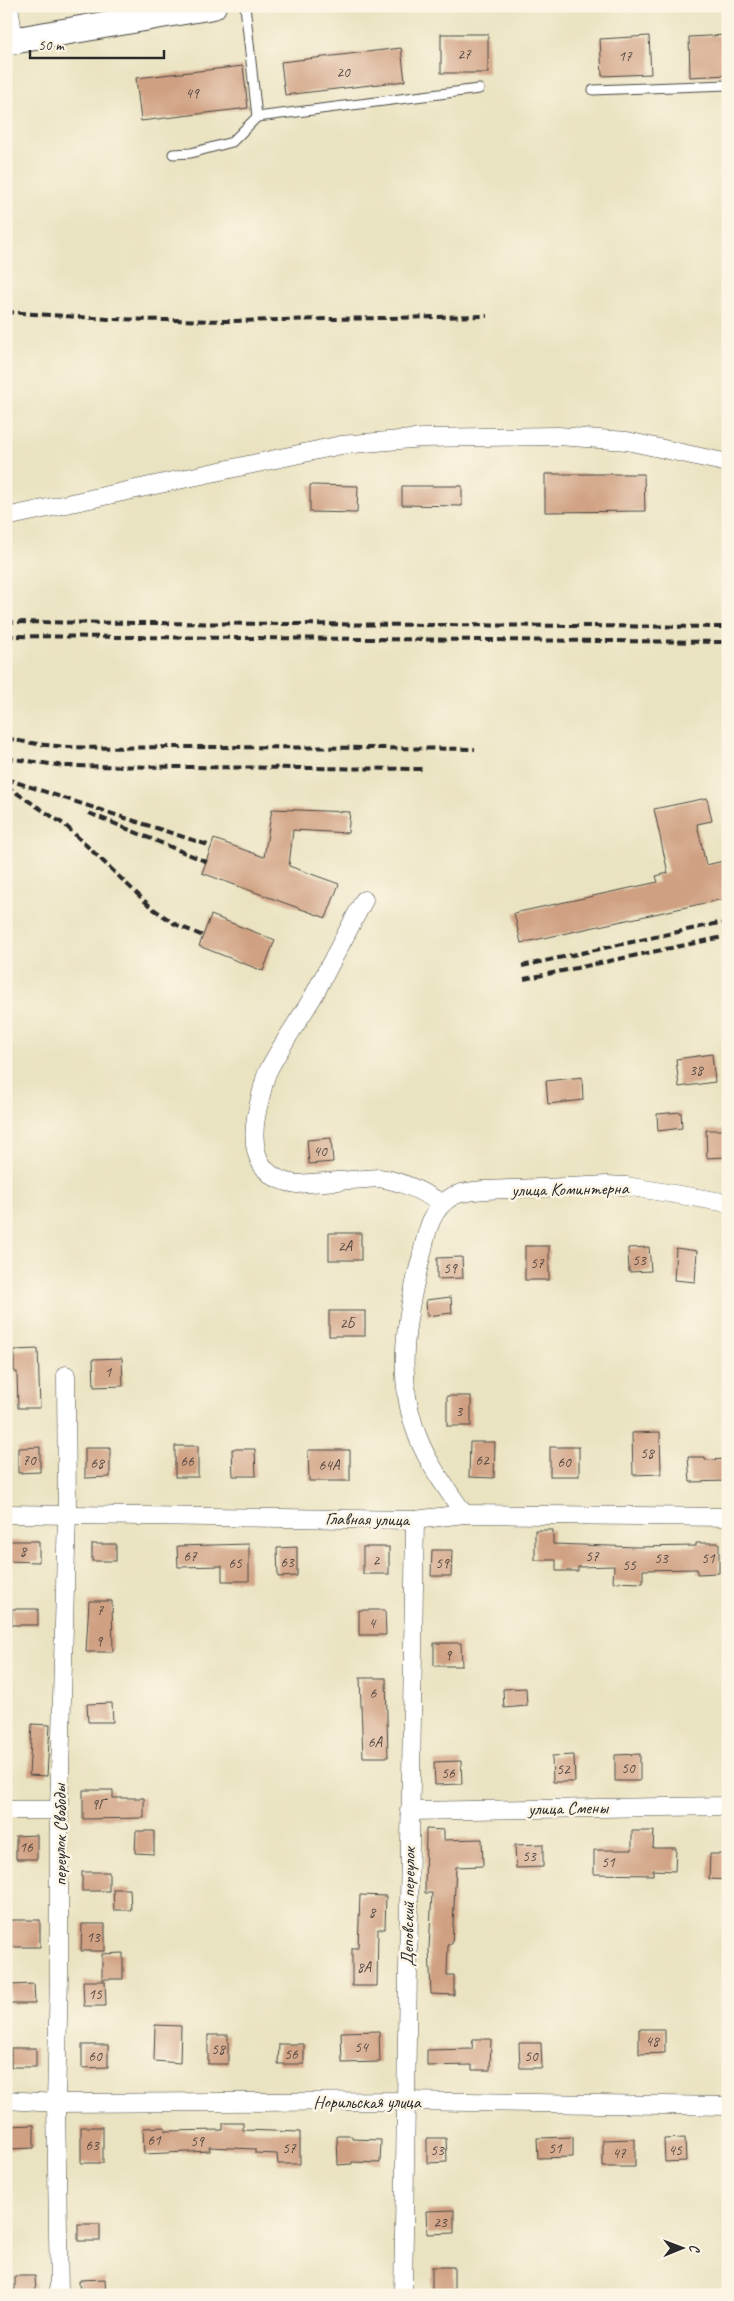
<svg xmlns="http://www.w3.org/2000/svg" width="734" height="2301" font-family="Caveat,sans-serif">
<rect width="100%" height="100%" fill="#fcf5e5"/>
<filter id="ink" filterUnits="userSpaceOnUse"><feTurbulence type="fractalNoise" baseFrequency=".02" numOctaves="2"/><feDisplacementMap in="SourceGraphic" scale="10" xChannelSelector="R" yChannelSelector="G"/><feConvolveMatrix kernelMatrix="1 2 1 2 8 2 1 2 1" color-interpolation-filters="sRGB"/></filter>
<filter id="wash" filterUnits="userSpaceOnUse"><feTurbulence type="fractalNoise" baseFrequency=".0096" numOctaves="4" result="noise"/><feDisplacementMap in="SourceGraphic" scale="20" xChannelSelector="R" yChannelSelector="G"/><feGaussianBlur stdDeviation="1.12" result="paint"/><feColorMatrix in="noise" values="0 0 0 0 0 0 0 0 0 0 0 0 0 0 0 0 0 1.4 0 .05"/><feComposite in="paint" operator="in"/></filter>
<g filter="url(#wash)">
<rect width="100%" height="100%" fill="#eae3c1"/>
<g id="blocks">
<!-- building -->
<g fill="#d0a082">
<rect x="441" y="34" width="47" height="39"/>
<path d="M728,35v40l-38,2 -1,-40z"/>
<path d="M649,36l2,38 -49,2 -2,-37z"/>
<path d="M401,48l4,33 -120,14 -4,-33z"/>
<path d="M243,66l5,42 -107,13 -5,-43z"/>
<path d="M545,474h99l1,37 -100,1z"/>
<path d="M310,485l48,1 -1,27 -47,-1z"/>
<path d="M402,486h60v20l-60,-1z"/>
<path d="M707,798l5,23 -15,3 9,41 22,-5v38l-207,45 -7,-30 144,-31 -2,-6 12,-3 -14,-64z"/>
<path d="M272,809l78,3 -2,21 -55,-3 -4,36 50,18 -13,34 -124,-45 12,-34 50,18z"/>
<path d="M211,915l64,25 -12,31 -64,-25z"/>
<path d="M712,1054l3,28 -36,5 -3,-28z"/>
<path d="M582,1077l1,23 -35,4 -2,-23z"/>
<path d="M681,1112l1,16 -24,3 -1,-17z"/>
<path d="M706,1130h18l1,27 -18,1z"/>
<path d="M331,1138l2,24 -24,2 -2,-24z"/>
<rect x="329" y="1233" width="32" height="27"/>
<rect x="525" y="1246" width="24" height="34"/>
<path d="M649,1247l2,24 -22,1 -1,-24z"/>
<path d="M676,1248l21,3 -2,31 -21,-2z"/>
<path d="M462,1257l1,21 -26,1v-21z"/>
<path d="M451,1297l1,16 -25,3 -1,-16z"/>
<rect x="329" y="1311" width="36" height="25"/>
<path d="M38,1349l2,59h-22l-1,-36h-3v-22z"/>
<path d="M122,1358l1,28 -29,1 -1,-28z"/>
<rect x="447" y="1396" width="24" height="30"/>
<path d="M660,1432l1,42 -28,1 -1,-42z"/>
<path d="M470,1442h25l-1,36 -25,-1z"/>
<rect x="175" y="1446" width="23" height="31"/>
<path d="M40,1447v25l-22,1v-25z"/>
<rect x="550" y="1447" width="29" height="29"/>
<path d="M85,1448h25v29l-25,1z"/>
<path d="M232,1449h23l1,27h-23z"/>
<path d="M308,1450h42v31h-41z"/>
<path d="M688,1457h17v3l23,-1v22l-38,1z"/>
<path d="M535,1530h18v14l84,3 59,-1v-3h23v30l-22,1v-5l-54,1v13l-30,-1 1,-16 -36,1v4h-22v-11h-21z"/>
<path d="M6,1541h33v21l-33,-1z"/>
<rect x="92" y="1544" width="24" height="17"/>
<path d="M249,1544v37h-27v-15l-44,1 -1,-21z"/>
<path d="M297,1547v29l-19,1 -1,-29z"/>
<rect x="363" y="1547" width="26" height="27"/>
<path d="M432,1550h20l-1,26h-20z"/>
<path d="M89,1601h23l1,51h-27z"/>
<rect x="12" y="1609" width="26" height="16"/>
<path d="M359,1610h26l1,25h-27z"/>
<path d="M434,1643h27l1,23h-28z"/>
<path d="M360,1678h26l2,79h-25z"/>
<path d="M526,1688l1,18 -23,2 -1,-19z"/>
<path d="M112,1703l1,19h-25l-1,-18z"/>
<path d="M32,1724l18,1 -3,51 -18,-1z"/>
<path d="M640,1754v27h-25v-26z"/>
<path d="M574,1755l1,27h-22l-1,-26z"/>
<path d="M461,1761l1,23 -27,1 -1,-23z"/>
<path d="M83,1790h30v8h31v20l-61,1z"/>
<path d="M426,1829l18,1v10l38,-1 1,27 -27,1 -4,77h-4l-1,31h7v20l-23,-1 -2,-46 3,-55h-7z"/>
<path d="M136,1831h18v23l-19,-1z"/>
<path d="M632,1831h22l-1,17h23l-1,23 -22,-1v5l-59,-1v-24h38z"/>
<path d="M37,1835v24h-21v-23z"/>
<path d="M543,1844v23l-27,1 -1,-23z"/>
<path d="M710,1854h18v26l-19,-1z"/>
<rect x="82" y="1872" width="27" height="19"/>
<path d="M113,1889h17l1,21h-17z"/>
<path d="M360,1895l26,1 -1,33h-7l-1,57h-25v-38h6z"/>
<rect x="6" y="1920" width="34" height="27"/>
<path d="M82,1924h23v27h-24z"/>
<path d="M123,1953v26h-21v-25z"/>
<path d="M83,1981h22l1,25h-22z"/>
<path d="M34,1984l1,20h-25v-19z"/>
<path d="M155,2025l26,1 -1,37 -26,-2z"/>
<path d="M639,2029h26v24l-26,1z"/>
<path d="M379,2031l1,31 -38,1 -1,-31z"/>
<rect x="208" y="2035" width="20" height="29"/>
<path d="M473,2039h18l-1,31h-18v-5l-45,1v-16l45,-1z"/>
<path d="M519,2043h22l1,25h-22z"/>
<path d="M279,2044h25v20h-26z"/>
<path d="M82,2045h26v22l-26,1z"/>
<rect x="11" y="2048" width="25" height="19"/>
<path d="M223,2123h20v7l57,2v32h-22l-1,-10 -22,-1v-4l-46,-2 1,4 -66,3 -1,-26 22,-1v4l58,-1z"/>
<path d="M34,2125v23l-26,1v-23z"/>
<rect x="81" y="2127" width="22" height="36"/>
<path d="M337,2136h15v3l29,1 -1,23 -28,-1v2l-14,1z"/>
<path d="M573,2137v20l-35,1 -1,-20z"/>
<path d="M427,2138h19l1,24 -20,1z"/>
<path d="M685,2138l1,23 -21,1 -1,-23z"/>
<path d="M635,2139v28h-32v-27z"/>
<path d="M454,2210v23l-27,1 -1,-23z"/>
<rect x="78" y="2224" width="22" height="17"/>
<rect x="432" y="2267" width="22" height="28"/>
<path d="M15,2276h20l1,19h-21z"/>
<path d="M105,2279l1,16h-26l-1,-15z"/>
</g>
</g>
</g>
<g filter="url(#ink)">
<use href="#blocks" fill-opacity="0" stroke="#484742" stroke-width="1"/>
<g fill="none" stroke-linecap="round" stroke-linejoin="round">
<!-- service casing -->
<g stroke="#484742" stroke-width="11">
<g id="service">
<path d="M245,6l12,111 222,-28"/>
<path d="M593,90l135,-5"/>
<path d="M173,154l18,-1 41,-11 25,-25"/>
</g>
</g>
<!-- minor casing -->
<g stroke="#484742" stroke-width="19">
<g id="minor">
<path d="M9,6l5,35"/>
<path d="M6,517l335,-72 82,-7 135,-2 69,5 101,22"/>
<path d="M364,900c-17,32 -33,63 -50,95 -15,26 -34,51 -47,78 -3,8 -5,18 -7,26 -10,37 -11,79 37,85l82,-6c24,3 43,14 63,25"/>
<path d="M6,1514l409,6 49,-6 264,3"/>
<path d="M464,1514c-19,-28 -40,-55 -50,-88 -18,-55 -7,-114 7,-168 5,-23 9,-50 32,-62 15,-7 39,-6 56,-7 33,-1 66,-2 98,-4l19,1 102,17"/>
<path d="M6,1810h53"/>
<path d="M409,1811l319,-5"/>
<path d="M6,2100l50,3 350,-2 322,5"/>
<path d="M59,2295l-3,-192 3,-127v-166l8,-297 -1,-138"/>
<path d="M403,2295l12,-775"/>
</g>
</g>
<!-- secondary casing -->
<g stroke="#484742" stroke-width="28">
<path id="secondary" d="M6,42l207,-36"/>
</g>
<!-- service -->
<use href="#service" stroke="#fff" stroke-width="9"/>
<!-- minor -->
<use href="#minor" stroke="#fff" stroke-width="18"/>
<!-- secondary -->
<use href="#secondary" stroke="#fff" stroke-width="26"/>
<!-- rail -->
<g stroke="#2b2b2b" stroke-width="4" stroke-dasharray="8 4" stroke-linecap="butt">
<path d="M6,312l102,7 120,2 259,-5"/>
<path d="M6,622l722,5"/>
<path d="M6,636l722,6"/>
<path d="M6,738c57,14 115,9 174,9 98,0 197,1 295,2"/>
<path d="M6,758l59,8 359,3"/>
<path d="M6,779l205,67"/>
<path d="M6,786l59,39 87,83 23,16 28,12"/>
<path d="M89,813l118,49"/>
<path d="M522,966l206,-45"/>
<path d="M524,979l204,-43"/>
</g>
</g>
</g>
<g text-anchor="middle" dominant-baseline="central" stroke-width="5" stroke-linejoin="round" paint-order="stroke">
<!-- number labels -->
<g font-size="15" fill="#544841">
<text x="464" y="54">27</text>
<text x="625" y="56">17</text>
<text x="343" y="72">20</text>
<text x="192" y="93">49</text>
<text x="696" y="1070">38</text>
<text x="320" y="1151">40</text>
<text x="345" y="1246">2А</text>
<text x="639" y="1260">53</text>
<text x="537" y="1263">57</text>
<text x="450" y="1268">59</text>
<text x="347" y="1323">2Б</text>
<text x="108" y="1372">1</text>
<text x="459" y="1411">3</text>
<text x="647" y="1453">58</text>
<text x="29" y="1460">70</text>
<text x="482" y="1460">62</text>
<text x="187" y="1461">66</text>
<text x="564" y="1462">60</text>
<text x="97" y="1463">68</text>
<text x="329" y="1465">64А</text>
<text x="23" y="1551">8</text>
<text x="190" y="1556">67</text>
<text x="592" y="1556">57</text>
<text x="661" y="1558">53</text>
<text x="708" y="1558">51</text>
<text x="376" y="1560">2</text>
<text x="287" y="1562">63</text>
<text x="235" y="1563">65</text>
<text x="442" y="1563">59</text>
<text x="629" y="1565">55</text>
<text x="100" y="1610">7</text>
<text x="372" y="1623">4</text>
<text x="99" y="1641">9</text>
<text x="448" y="1655">9</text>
<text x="373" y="1693">6</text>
<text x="375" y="1742">6А</text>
<text x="628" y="1768">50</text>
<text x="563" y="1769">52</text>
<text x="448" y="1773">56</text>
<text x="98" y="1804">9Г</text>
<text x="26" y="1847">16</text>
<text x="529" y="1856">53</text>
<text x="608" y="1862">51</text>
<text x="372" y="1912">8</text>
<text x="93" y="1937">13</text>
<text x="364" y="1967">8А</text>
<text x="95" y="1994">15</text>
<text x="652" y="2041">48</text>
<text x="361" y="2047">54</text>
<text x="218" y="2049">58</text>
<text x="291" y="2054">56</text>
<text x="95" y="2056">60</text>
<text x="531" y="2056">50</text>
<text x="154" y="2140">61</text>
<text x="197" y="2141">59</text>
<text x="92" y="2145">63</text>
<text x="289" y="2148">57</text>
<text x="555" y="2148">51</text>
<text x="437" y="2150">53</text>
<text x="675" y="2150">45</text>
<text x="619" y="2153">47</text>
<text x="440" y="2222">23</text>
</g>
<!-- street labels -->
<g font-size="18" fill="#2b2b2b" stroke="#fcf5e5">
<text transform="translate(570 1189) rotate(-1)">улица Коминтерна</text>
<text transform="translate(367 1519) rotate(1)">Главная улица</text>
<text transform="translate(568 1808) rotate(-1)">улица Смены</text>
<text transform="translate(60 1835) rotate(-90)">переулок Свободы</text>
<text transform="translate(408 1907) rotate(-89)">Деповский переулок</text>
<text x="367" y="2102">Норильская улица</text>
</g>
</g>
<!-- margin -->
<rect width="734" height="2301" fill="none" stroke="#fcf5e5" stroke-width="25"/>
<!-- north arrow -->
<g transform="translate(682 2248) rotate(89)" stroke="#fcf5e5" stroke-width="4" paint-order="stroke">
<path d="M0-4L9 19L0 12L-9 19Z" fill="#2b2b2b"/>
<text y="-8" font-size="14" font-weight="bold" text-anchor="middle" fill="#2b2b2b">С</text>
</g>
<!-- scale -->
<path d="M30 50v8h134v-8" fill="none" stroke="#2b2b2b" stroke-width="2.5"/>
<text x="38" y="50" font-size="15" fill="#2b2b2b" stroke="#fcf5e5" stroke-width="4" paint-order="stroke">50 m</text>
</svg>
